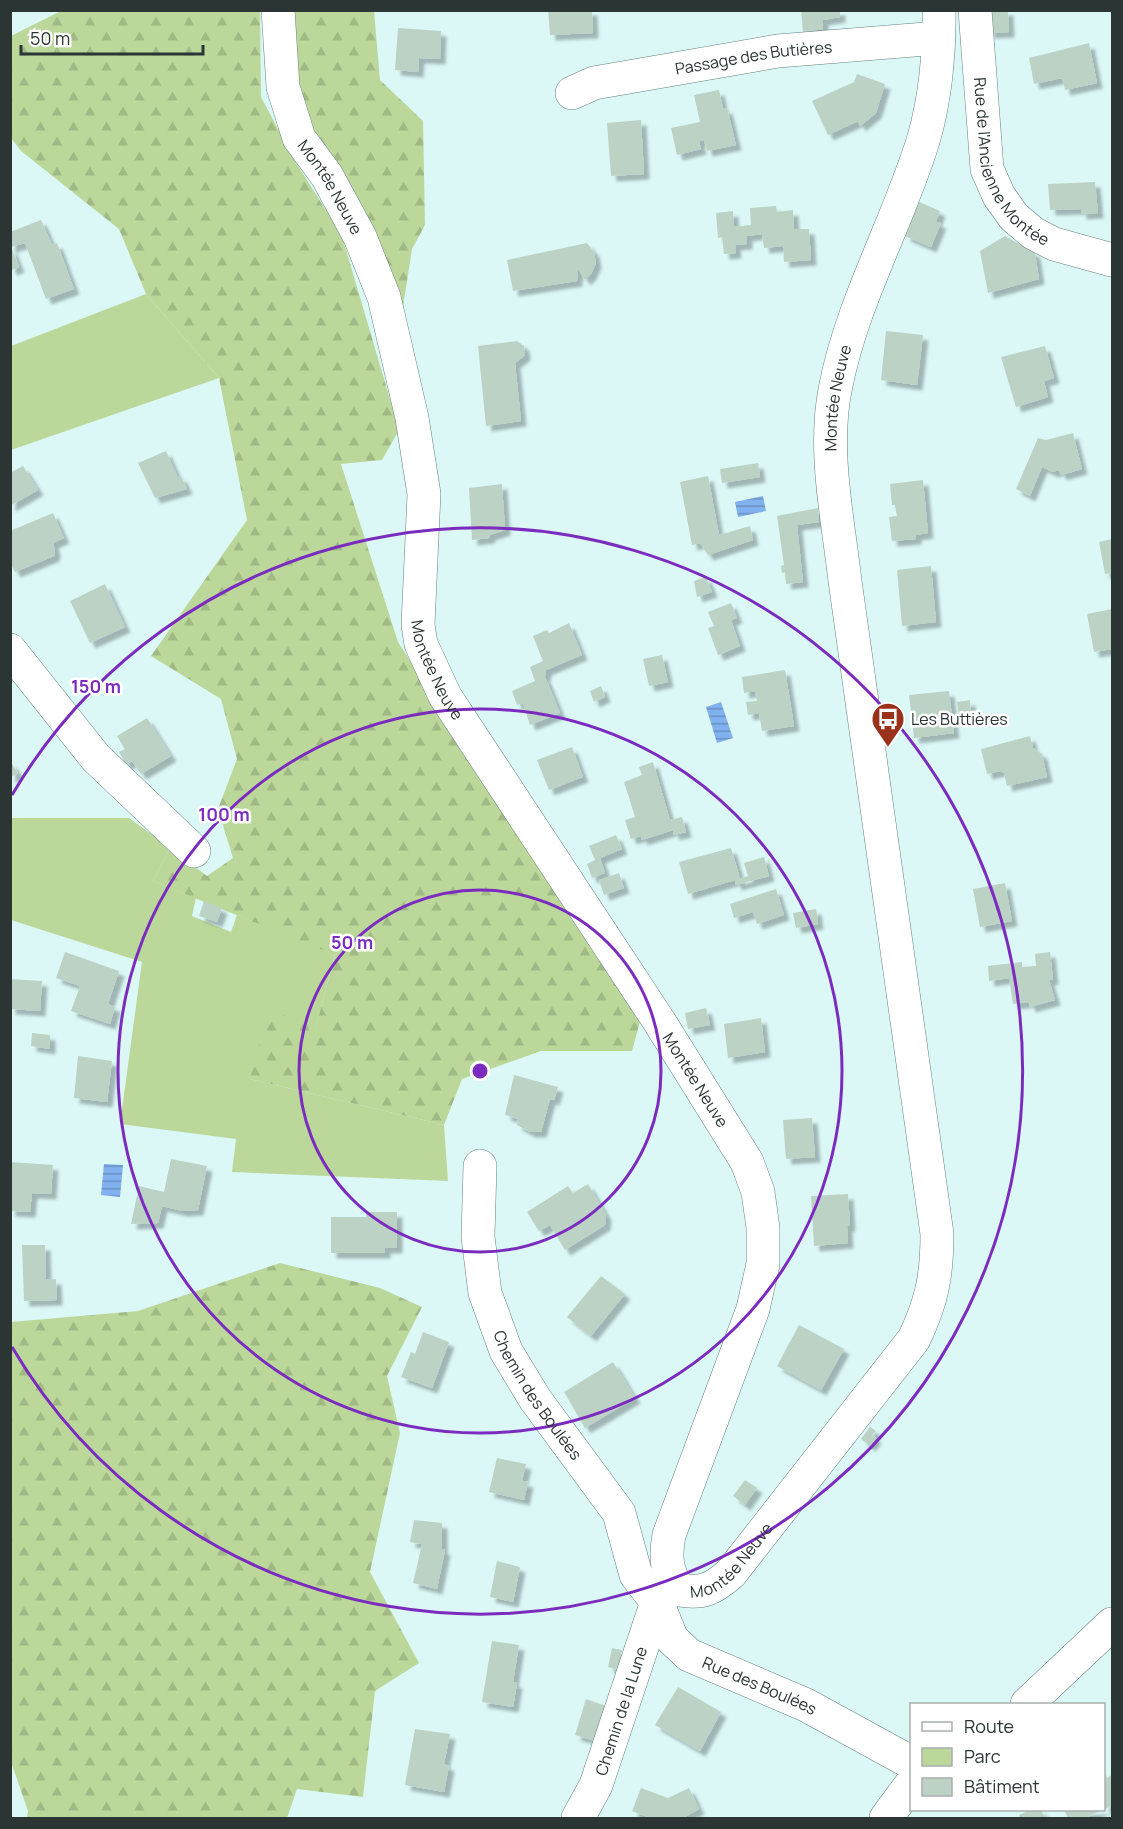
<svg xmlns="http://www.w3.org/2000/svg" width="1123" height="1829" font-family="Manrope,sans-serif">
<defs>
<pattern id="forest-firs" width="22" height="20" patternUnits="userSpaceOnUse" patternTransform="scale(1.5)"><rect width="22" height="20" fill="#bbd89a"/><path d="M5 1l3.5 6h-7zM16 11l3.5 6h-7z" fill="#a1ba85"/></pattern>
<pattern id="water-rules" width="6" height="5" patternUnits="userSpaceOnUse" patternTransform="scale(1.5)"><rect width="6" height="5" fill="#81b1ee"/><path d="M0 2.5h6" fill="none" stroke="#6a91c2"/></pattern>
<filter id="shadow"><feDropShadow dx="5.5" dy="5.5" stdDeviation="1.5" flood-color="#0004"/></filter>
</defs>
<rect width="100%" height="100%" fill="#dbf8f6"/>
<!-- green -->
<g fill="#bbd89a">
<path d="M146,294l73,84 -208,72v-104z"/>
<path d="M11,818h118l41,30 -17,33 43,17 -4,18 39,16 6,-17 98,39 -20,77 -65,48 194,46 4,56 -216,-9 4,-33 -116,-15 22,-162 -131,-42z"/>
</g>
<!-- forest -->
<g fill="url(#forest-firs)">
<path d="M289,10l85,1 6,69 43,41 2,104 -13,24 -10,64 -103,-209z"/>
<path d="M61,11h199l1,86 34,64 47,75 57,194 -17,30 -41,4 57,178 243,376 -9,33h-91l-79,28 -18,46 -194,-46 19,-71 46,22 20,-75 -182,-74 17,-33 37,28 26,-18 -15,-49 19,-50 -16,-60 -70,-43 96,-136 -28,-142 -73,-84 -27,-65 -98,-78 -10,-13v-102z"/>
<path d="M280,1263l100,25 42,19 -35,69 13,57 -30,139 49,91 -44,28 -12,106 -66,-8 -10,29h-260l1,-7 -18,-52 1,-437 127,-11z"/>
</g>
<!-- water -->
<g fill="url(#water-rules)">
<path d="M763,496l3,15 -28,6 -3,-15z"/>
<path d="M721,702l12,36 -16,5 -11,-36z"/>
<path d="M104,1164l19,1 -3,32 -19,-2z"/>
</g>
<!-- building -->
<g fill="#bcd2c5" filter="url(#shadow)">
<path d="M548,10h44l1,23 -43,2z"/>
<path d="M801,10h39v7l-17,3v9l-20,3z"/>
<path d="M987,10h21l1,22 -20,1z"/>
<path d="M398,28l43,3 -1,28 -21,-1 -1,14 -23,-2z"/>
<path d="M1089,43l8,40 -32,7 -3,-12 -28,6 -5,-26z"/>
<path d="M857,74l28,10 -9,29 -16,13 -2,-5 -30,14 -16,-34 42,-19z"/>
<path d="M719,90l4,19 4,-1 9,37 -29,6 -3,-11 -5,1 2,8 -24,6 -6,-27 29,-6 -6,-27z"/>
<path d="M641,120l3,54 -33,2 -4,-53z"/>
<path d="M1095,182l3,31 -17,1v-5l-31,1 -2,-26z"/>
<path d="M917,201l23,10 -4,11 5,1 -10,24 -26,-11z"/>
<path d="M776,206l1,6 16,-2 1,19h15l2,31 -27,2 -1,-16 -19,2 -2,-14 -15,2v8l-12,1 1,8 -12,1 -2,-17 -4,1 -2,-25 17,-2 1,16 17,-2 -1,-17z"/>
<path d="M41,220l11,25 5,-2 17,46 -28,10 -21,-56 -14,4 8,20 -7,3 -2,-3v-35z"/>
<path d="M1005,236l30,17 4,26 -51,14 -8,-42z"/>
<path d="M587,243l7,9 2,11 -5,11 -6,6 -7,-11 -1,12 -64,10 -6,-31z"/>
<path d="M886,331l37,4 -6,50 -36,-5z"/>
<path d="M517,341l7,5 1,9 -10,8 6,58 -35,5 -8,-80z"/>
<path d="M1045,346l9,32 -10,3 4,16 -32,10 -15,-50z"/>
<path d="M1073,433l9,36 -21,6 -2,-5 -6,2 -11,-5 -12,29 -14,-7 22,-51 8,2z"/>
<path d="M166,451l12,27 3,-2 6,13 -32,9 -17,-35z"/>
<path d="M758,463l2,14 -38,6 -2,-14z"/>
<path d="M23,466l15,24 -28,16v-33z"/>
<path d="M708,476l11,59 31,-9 3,14 -45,15 -8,-12 -8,2 -12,-63z"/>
<path d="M923,480l5,53 -12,2v4l-24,2 -3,-24 8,-1 -2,-11h-3l-2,-21z"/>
<path d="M502,484l3,46 -15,5 -1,3 -17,2 -3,-52z"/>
<path d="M818,508l1,14 -22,3 6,57 -17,2 -1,-12 -3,1 -1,-7 3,-1 -7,-49z"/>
<path d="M53,513l11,25 -11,5 2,7 -1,6 -39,16 -5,-10v-31z"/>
<path d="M1112,539v34l-7,1 -6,-32z"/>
<path d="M931,566l5,56 -34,4 -5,-56z"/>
<path d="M706,577l6,15 -15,5 -3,-16z"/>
<path d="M105,584l20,43 -35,16 -20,-42z"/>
<path d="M731,603l6,15 -6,2 9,26 -22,9 -10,-27 6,-2 -6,-14z"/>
<path d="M1112,609v40l-18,3 -7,-38z"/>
<path d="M569,623l13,32 -36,15 -1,6 -6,3 6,-2 15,36 -30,12 -7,-22 -6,2 -5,-14 23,-10 -5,-14 13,-6 -10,-25 14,-6 2,3z"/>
<path d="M662,655l6,27 -19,4 -6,-27z"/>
<path d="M785,670l9,56 -32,5 -3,-18 -11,2 -2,-13 11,-1 -2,-10 -11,2 -2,-16z"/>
<path d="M601,686l4,11 -11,5 -4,-11z"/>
<path d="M949,691l5,42 -40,5 -5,-43z"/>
<path d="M970,700l1,16 -12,1 -2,-15z"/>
<path d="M147,718l24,38 -30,18 -9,-13 -6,4 -7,-13 6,-3 -8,-13z"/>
<path d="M1030,736l3,12 9,6 5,23 -40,9 -3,-13 -4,-2 -13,3 -6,-25z"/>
<path d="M572,747l11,30 -34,13 -12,-30z"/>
<path d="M10,761l8,12 -8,5z"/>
<path d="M653,762l17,58 12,-3 4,15 -12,3 -1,-5 -31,10 -1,-4 -10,3 -6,-19 10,-3 -11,-35 18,-7 -3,-8z"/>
<path d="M616,835l6,14 -22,9 5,15 -13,5 -5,-14 8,-4 -6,-14z"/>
<path d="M731,848l9,31 8,-3 -4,-13 20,-6 5,19 -33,9 -1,-5 -47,14 -9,-32z"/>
<path d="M619,873l5,15 -20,7 -5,-15z"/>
<path d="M1005,883l7,38 -32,6 -7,-38z"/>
<path d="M776,889l8,26 -27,9 -4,-12 -19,6 -4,-14z"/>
<path d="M204,901l18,7 -5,14 -18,-6z"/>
<path d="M816,909l2,15 -22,4 -3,-15z"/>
<path d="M65,952l54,19 -11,33 7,3 -5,17 -39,-13 9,-25 -24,-8z"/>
<path d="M1050,952l3,27 -4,1 6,20 -25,7 -1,-5 -16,2 -4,-26 -20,3 -1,-15 34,-4v5l14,-1 -1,-12z"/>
<path d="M10,979l32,2 -2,30 -30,-2z"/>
<path d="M706,1008l4,17 -22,4 -3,-16z"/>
<path d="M761,1018l4,34 -37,6 -4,-34z"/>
<path d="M32,1033l18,2v14l-19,-3z"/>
<path d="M78,1056l34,5 -5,41 -33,-4z"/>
<path d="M514,1075l44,12 -4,13 -4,-1 -9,33h-11l-13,-7 1,-6 -13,-4z"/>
<path d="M812,1118l3,39 -29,2 -3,-39z"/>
<path d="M171,1159l36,7 -9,44 -16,1 -20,-5 -4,17 -27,1 8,-38 25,6z"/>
<path d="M10,1162l43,3 -2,29 -19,-1 -2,19 -20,-1z"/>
<path d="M588,1184l18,31 -1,10 -40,25 -15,-25 -11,6 -12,-19 41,-26 5,7z"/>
<path d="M848,1194l2,32h-3l1,17 -34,3 -3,-50z"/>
<path d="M366,1212h31v36h-12v5h-54v-36h35z"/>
<path d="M22,1245h23l1,35 10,-1 1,21 -33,1z"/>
<path d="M601,1276l24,18 -34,42 -24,-19z"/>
<path d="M799,1325l45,24 -23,41 -44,-24z"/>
<path d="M423,1332l26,10 -17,46 -31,-11 10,-25 4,2z"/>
<path d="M613,1362l22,36 -50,30 -21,-36z"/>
<path d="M870,1427l6,4 -4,4 4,3 -6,8 -9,-7z"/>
<path d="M497,1458l29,6 -4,17 6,1 -4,18 -35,-8z"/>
<path d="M745,1480l12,8 -12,17 -12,-9z"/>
<path d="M414,1520l28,3v26l3,1 -8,39 -24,-6 9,-39 -12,-2z"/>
<path d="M497,1561l23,6 -7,35 -23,-5z"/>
<path d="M492,1641l27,4 -6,37 4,1 -4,24 -31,-5z"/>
<path d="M612,1648l10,2 -4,20 -10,-3z"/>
<path d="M678,1687l43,25 -21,39 -45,-26z"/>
<path d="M586,1699l20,7 -11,35 -20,-6z"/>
<path d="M415,1729l35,5 -6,30 5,2 -5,26 -39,-7z"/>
<path d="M1104,1769l3,9 5,-3v31l-28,12h-16l-4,-8 40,-1z"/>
<path d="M641,1788l27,10 21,-10 10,21 -16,9h-33l-18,-7z"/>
<path d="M1031,1810h10l4,8h-25l-1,-3z"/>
</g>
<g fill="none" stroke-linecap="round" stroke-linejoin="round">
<!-- minor casing -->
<g stroke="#66807f" stroke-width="34">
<g id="minor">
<path id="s1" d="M278,10l5,77 16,51 28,38 33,61 24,60 28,121 12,76 -6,131 3,19 24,52 214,325 88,141 11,30 5,36v36l-10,45 -84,226c-4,23 -3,36 10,55 24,4 34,-1 52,-17l183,-234c18,-38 23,-63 23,-105l-92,-653c-7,-62 -22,-129 -10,-191 16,-86 62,-165 88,-249 12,-40 17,-89 16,-131"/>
<path id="s2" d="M975,10l12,159 12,27 15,21 19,16 21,11 58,16"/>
<path id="s3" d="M572,93l22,-10 184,-32 160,-13"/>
<path d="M10,650l86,108 98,93"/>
<path id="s4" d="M480,1166l-2,71 7,56 21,58 29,48 84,114 17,62 21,27 -61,183 -18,33"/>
<path id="s5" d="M661,1593l-4,9 15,37 17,16 117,50 106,58"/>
<path d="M1027,1704l85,-80"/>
<path d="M886,1818l26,-35"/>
</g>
</g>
<!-- minor -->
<use href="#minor" stroke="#fff" stroke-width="33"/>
</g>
<!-- distance rings -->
<g fill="none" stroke="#7b2cbf" stroke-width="3">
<circle cx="480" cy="1071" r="181"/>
<circle cx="480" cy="1071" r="362"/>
<path d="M12 795A543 543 0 1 1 12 1347"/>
</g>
<!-- icons -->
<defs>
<g id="bus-pin" transform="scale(1.725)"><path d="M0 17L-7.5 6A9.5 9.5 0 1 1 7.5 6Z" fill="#9a311a" stroke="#fff"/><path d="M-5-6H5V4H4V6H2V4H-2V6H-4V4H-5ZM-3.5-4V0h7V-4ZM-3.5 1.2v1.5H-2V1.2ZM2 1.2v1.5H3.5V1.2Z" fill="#fff"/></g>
</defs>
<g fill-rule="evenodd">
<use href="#bus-pin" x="888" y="719"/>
</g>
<g text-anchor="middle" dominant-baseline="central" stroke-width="5" stroke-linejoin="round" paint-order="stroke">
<!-- street labels -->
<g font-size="16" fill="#2a3534" stroke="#fff">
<text stroke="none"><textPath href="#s3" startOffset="186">Passage des Butières</textPath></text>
<text stroke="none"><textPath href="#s2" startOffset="162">Rue de l'Ancienne Montée</textPath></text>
<text stroke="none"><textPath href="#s1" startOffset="189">Montée Neuve</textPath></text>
<text stroke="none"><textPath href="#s1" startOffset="3032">Montée Neuve</textPath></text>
<text stroke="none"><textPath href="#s1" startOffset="693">Montée Neuve</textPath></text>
<text stroke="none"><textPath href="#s1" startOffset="1179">Montée Neuve</textPath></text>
<text stroke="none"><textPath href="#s4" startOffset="243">Chemin des Boulées</textPath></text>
<text stroke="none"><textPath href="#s1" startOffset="1790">Montée Neuve</textPath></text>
<text stroke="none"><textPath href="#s5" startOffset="150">Rue des Boulées</textPath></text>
<text transform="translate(621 1711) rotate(-72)">Chemin de la Lune</text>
</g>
<!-- poi labels -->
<g font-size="16" fill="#2a3534" stroke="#fff" text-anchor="start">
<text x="911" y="719">Les Buttières</text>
</g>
</g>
<circle cx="480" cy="1071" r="9" fill="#7b2cbf" stroke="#fff" stroke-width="3"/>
<g font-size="18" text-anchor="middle" font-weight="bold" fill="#7b2cbf" stroke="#fff" stroke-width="5" stroke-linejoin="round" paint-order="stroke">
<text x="96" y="693">150 m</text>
<text x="224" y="821">100 m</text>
<text x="352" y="949">50 m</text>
</g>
<!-- border -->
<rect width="1123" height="1829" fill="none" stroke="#2a3534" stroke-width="24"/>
<!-- legend -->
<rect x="910" y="1703" width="195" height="108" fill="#ffffff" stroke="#aaaeae" stroke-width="1.5"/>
<rect x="922" y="1722" width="30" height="9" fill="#ffffff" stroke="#aaaeae" stroke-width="1.5"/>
<text x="964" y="1733" font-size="18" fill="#2a3534">Route</text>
<rect x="922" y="1748" width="30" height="18" fill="#bbd89a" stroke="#aaaeae" stroke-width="1.5"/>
<text x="964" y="1763" font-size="18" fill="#2a3534">Parc</text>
<rect x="922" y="1778" width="30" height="18" fill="#bcd2c5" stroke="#aaaeae" stroke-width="1.5"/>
<text x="964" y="1793" font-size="18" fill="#2a3534">Bâtiment</text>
<!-- scale -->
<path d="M21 45v9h182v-9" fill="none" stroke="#2a3534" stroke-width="3"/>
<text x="30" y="45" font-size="18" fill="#2a3534" stroke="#ffffff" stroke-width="4.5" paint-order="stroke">50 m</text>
</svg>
